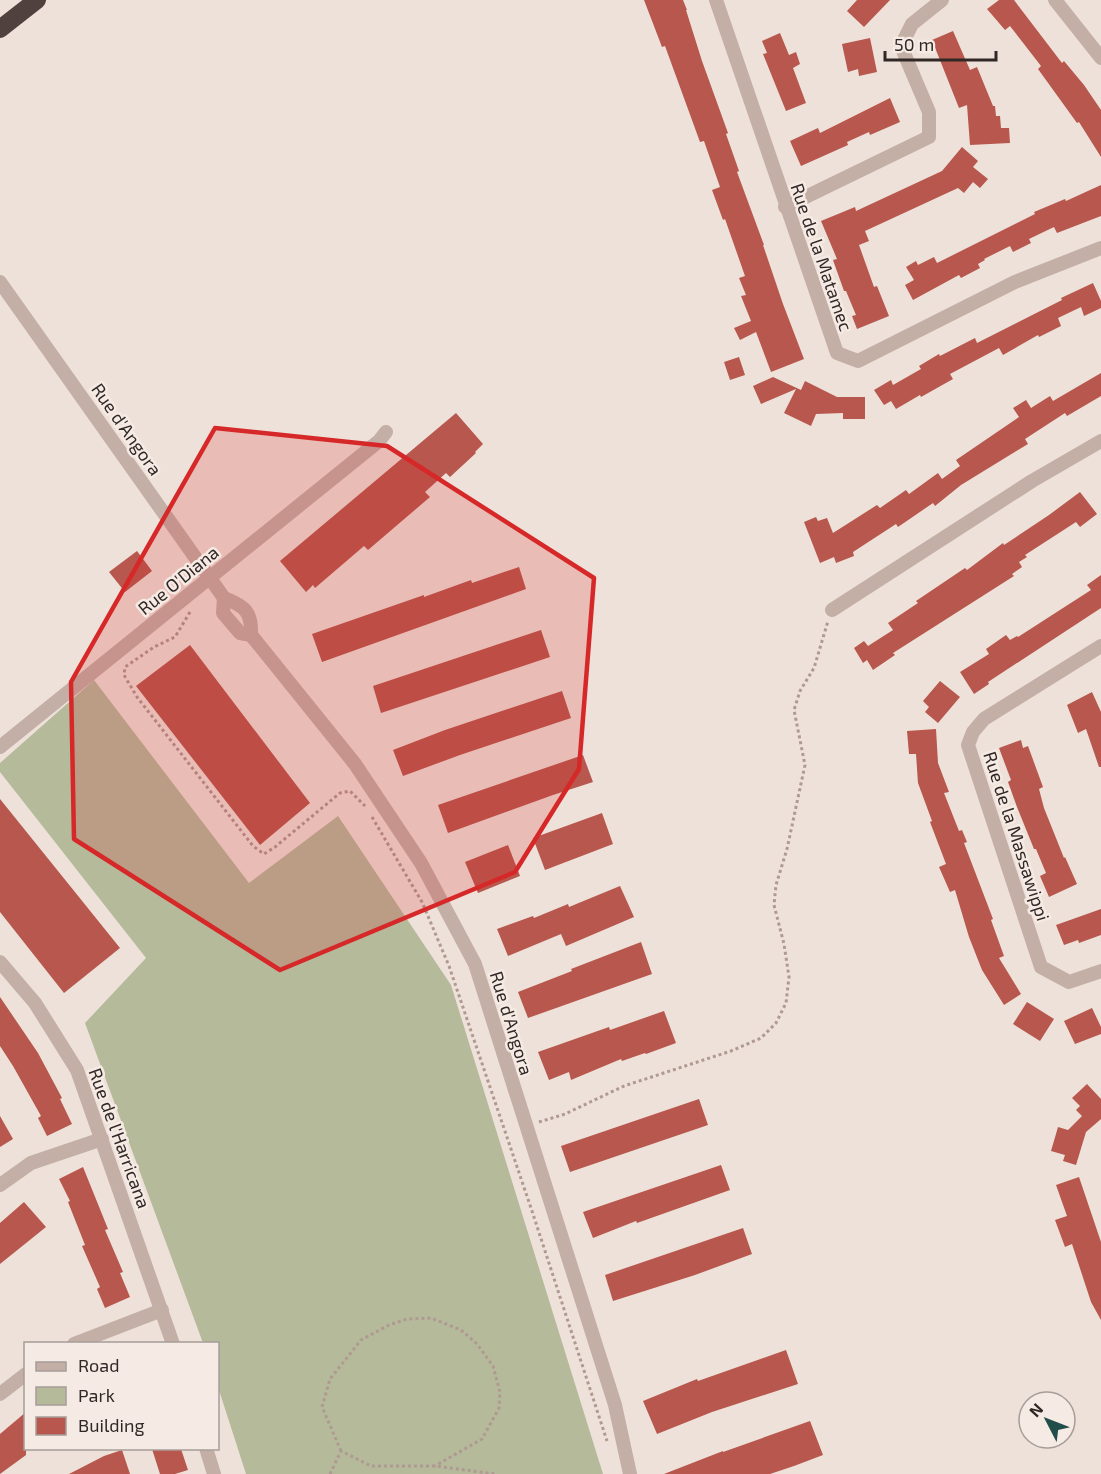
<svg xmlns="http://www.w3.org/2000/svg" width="1101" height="1474" font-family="'Exo 2',sans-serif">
<rect width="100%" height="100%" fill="#eee1d9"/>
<!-- green -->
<path fill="#b5ba9b" d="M94,680l155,203 89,-67 113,169 152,489h-357l-28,-87v-43l-15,-1 -118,-320 61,-65 -146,-186v-9z"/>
<!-- building -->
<g fill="#b7574d">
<path d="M644,0h39l4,10h-1l16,51 26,72 -2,1 13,37 -2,1 27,73h-1l20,59 21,55 -33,13 -15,-40 -16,8 -6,-12 17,-7 -10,-25 5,-1 -7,-17 6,-2 -20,-57 -2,1 -11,-30 8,-3 -16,-46 -4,1 -35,-96 -3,1z"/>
<path d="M857,0h33l-26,27 -17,-16z"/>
<path d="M999,0h15l48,63 2,-2 20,24 17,25v47l-22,-35 -2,1 -39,-54 3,-3 -31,-40 -5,4 -18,-21z"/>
<path d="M953,31l17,39 7,-3 16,39h2l1,10h4l1,12h8l1,15 -40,2 -3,-40 -8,3 -27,-68z"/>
<path d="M780,33l9,22 7,-3 4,12 -7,4 13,35 -20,8 -23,-57 4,-1 -5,-12z"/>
<path d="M870,38l7,34 -18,4 -1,-7 -10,3 -6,-28z"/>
<path d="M890,98l10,24 -30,13 -1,-3 -22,10 1,3 -47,21 -11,-25 28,-13 2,5z"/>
<path d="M962,147l16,14 -5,6 15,12 -8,9 -7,-6 -9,11 -6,-5 -93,43 4,10 -10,4 15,42 3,-1 12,30 -32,13 -5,-13 4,-1 -10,-24h-2l-11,-31 4,-1 -16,-38 34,-14 1,4 86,-40z"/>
<path d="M1101,185v31l-44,17 -3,-6 -25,12 2,4 -18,9 -3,-6 -26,13 1,1 -7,4 2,4 -19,10 -2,-3 -46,25 -8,-15 9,-5 -8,-13 10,-6 2,4 16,-8 3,6 98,-49 -1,-2 31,-13 1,2z"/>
<path d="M1093,283l8,18v7l-17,8 -3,-9 -23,11 3,8 -22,11 -1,-2 -35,20 -4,-7 -49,26 3,5 -32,18 -1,-2 -24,14 -5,-8 -7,4 -10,-15 17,-10 2,5 28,-16 -2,-3 20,-12 1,2 35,-18 2,5 85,-43 -1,-2z"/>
<path d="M739,357l6,18 -15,5 -6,-18z"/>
<path d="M1101,373v23l-34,20 -2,-3 -40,26 3,5 -67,41 -26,21 -2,-3 -35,24 -2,-3 -43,28 1,4 -18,7 -2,-6 -14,6 -16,-41 12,-5 2,4 9,-3 6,15 44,-28 3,3 26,-18 3,4 29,-21 4,6 18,-13 -4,-6 63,-43 -6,-9 13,-8 5,8 19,-12 3,5z"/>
<path d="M773,377l28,13 4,-9 32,16h28v22h-22v-6l-27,1 -5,12 -27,-13 12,-24 -35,15 -8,-18z"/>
<path d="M456,413l27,31 -8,8 1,1 -26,24 -4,-4 -21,19 5,5 -62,53 -4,-4 -49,42 -2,-3 -7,7 -26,-31z"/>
<path d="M1080,492l17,22 -17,13 -4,-5 -51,33 2,2 -8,5 3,5 -10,7 2,2 -121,77 2,2 -22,15 -6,-10 -4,3 -9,-15 10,-7 4,5 25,-16 -5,-7 30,-20 -2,-2 49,-33 2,2 36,-27 1,2 45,-30z"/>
<path d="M137,551l15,20 -27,21 -16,-20z"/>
<path d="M519,567l7,22 -204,73 -10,-28 112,-39v2l47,-17 1,3z"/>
<path d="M1101,575v33l-113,74 1,2 -15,10 -14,-22 29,-18 -3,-5 20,-14 4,5 7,-4 1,1 73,-47 -4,-5z"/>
<path d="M541,630l9,27 -169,56 -8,-27z"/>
<path d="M190,645l120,158 -50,42 -124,-159z"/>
<path d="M940,681l20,16 -22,26 -13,-11 4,-5 -6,-6z"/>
<path d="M562,691l9,27 -111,37 -57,21 -10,-26 52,-20z"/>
<path d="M1092,692l9,20v55h-2l-13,-38 -8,4 -11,-28z"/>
<path d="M936,729l2,34 11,29 -5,1 15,38 3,-1 5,12 -3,1 29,76 -2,1 13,36 -5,2 22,36 -17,11 -22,-35 -13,-33 -14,-47 -5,2 -11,-25 7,-3 -16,-42 2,-1 -14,-38 -2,-29h-7l-2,-23z"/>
<path d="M1021,740l2,8 5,-2 15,41 -4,2 5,19 20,50 1,-1 12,27 -28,13 -9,-21 6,-3 -10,-24h-2l-17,-42 -9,-25 3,-2 -12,-32z"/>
<path d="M583,755l10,27 -40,13 -105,38 -10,-28z"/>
<path d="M0,799l120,149 -56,45 -64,-81z"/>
<path d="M602,813l11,31 -68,26 -12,-32z"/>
<path d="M508,845l12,31 -42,17 -13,-31z"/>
<path d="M620,886l14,31 -68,29 -5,-12 -53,22 -11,-27 36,-13 1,2 34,-14 1,3z"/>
<path d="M1101,909v26l-22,8 -1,-3 -14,5 -8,-20z"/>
<path d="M641,942l11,32 -124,44 -10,-26 54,-21 -1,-2z"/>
<path d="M0,997l38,56 24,45 -2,1 12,25 -25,12 -9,-18 3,-2 -28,-50 -13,-20z"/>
<path d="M1027,1002l27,17 -14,22 -27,-17z"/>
<path d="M1092,1008l9,19v7l-26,10 -11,-23z"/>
<path d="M664,1011l12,32 -30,11 -1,-1 -23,8 -1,-2 -50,21 -2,-8 -20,8 -11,-28 71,-25 1,3z"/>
<path d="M1087,1084l14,15v20l-15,13 -10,33 -13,-4 2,-6 -14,-4 7,-24 10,3 14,-14 -6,-6 4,-4 -8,-8z"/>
<path d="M699,1099l9,26 -138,47 -9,-26z"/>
<path d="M0,1116l13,23 -13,8z"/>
<path d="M721,1165l9,25 -93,33 -1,-2 -43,17 -10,-26z"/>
<path d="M83,1167l25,62 -3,1 18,42 -3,1 10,24 -25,11 -8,-19 3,-2 -18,-41 3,-1 -17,-43 2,-1 -11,-22z"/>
<path d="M1079,1177l22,65v78l-10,-18 -19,-58 -7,3 -10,-27 12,-4 -11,-31z"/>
<path d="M24,1202l22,25 -46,37v-41z"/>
<path d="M743,1228l9,26 -57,21 -82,26 -8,-26z"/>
<path d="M786,1350l12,34 -86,28 -55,22 -14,-33 54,-22 1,2z"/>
<path d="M26,1412v43l-26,19v-40z"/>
<path d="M810,1421l13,34 -29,11 -24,8h-106l59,-23v1z"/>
<path d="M152,1449h29l7,21 -13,4h-15z"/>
<path d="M122,1450l8,24h-61l35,-18z"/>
</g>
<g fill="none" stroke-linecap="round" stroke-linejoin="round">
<!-- path -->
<g stroke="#af9991" stroke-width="3" stroke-dasharray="3 3" stroke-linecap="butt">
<path d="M190,612l-15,25 -21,10 -29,20 -1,8 13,22 116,149 11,8 11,-7 65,-54 10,-2 15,15"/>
<path d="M372,817l50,85 27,64 83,245 75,230"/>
<path d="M539,1122l26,-8 59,-28 107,-35 30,-13 15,-15 10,-20 3,-26 -5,-33 -10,-39 2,-20 11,-36 18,-84 -11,-55 6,-19 14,-23 14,-47"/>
<path d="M341,1451l-19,-44 8,-28 31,-39 28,-15 18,-6 24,-1 30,12 16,14 16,22 7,26 -1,16 -17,31 -47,27"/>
<path d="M330,1474l11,-23 30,15h64l60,8"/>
</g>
<!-- minor -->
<g stroke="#c4afa7" stroke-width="14">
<path d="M716,0l121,353 21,8 157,-79 86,-34"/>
<path d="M1055,0l46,58"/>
<path d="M785,207l144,-70v-25l-28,-66 11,-22 30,-24"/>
<path d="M0,282l224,316c21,8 28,14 27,37l104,129 66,99 54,101 140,441 15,69"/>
<path d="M224,598l-1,15 17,20 11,2"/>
<path d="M832,610l200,-129 69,-40"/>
<path d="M1101,646l-117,73 -11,13 -5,13 73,222 28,15 32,-11"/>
<path d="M0,747l379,-306 7,-9"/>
<path d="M0,962l35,41 42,67 96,274"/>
<path d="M0,1185l31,-22 71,-24"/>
<path d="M74,1344l88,-34"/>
<path d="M0,1394l26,-20"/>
<path d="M206,1448l8,26"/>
</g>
<!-- motorway -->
<path stroke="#51413e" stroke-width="18" d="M0,29l37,-29"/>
</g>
<!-- marked area -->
<path fill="#d62828" fill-opacity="0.2" stroke="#d62828" stroke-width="4.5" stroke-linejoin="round" d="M215,428l172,18 207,132 -15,191 -64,103 -235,98 -206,-131 -3,-157z"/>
<g text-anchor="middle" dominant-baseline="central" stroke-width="5" stroke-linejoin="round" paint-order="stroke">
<!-- street labels -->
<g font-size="18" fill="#312826" stroke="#f6ebe4">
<text transform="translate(822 257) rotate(71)">Rue de la Matamec</text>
<text transform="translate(127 429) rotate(55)">Rue d'Angora</text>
<text transform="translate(178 580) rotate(-39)">Rue O'Diana</text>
<text transform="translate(1017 836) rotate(72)">Rue de la Massawippi</text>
<text transform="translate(512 1023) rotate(73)">Rue d'Angora</text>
<text transform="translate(120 1138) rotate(70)">Rue de l'Harricana</text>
</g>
</g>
<!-- legend -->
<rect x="24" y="1342" width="195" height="108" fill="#f6ebe4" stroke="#a79d98" stroke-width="1.5"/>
<rect x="36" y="1362" width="30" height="9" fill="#c4afa7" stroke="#a79d98" stroke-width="1.5"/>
<text x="78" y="1372" font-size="18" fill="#312826">Road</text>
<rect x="36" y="1387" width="30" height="18" fill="#b5ba9b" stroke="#a79d98" stroke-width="1.5"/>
<text x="78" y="1402" font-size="18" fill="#312826">Park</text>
<rect x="36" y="1417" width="30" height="18" fill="#b7574d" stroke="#a79d98" stroke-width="1.5"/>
<text x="78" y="1432" font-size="18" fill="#312826">Building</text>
<!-- north arrow -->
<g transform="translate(1047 1420) rotate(312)"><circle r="28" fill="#f6ebe4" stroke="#a79d98" stroke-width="1.5"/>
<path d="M0-4.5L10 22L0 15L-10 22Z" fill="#214d4a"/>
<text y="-9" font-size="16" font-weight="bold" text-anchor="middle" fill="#312826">N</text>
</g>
<!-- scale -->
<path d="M885 51v9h111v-9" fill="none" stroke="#312826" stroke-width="3"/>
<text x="894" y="51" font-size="18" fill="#312826" stroke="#f6ebe4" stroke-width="4.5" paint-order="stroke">50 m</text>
</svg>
